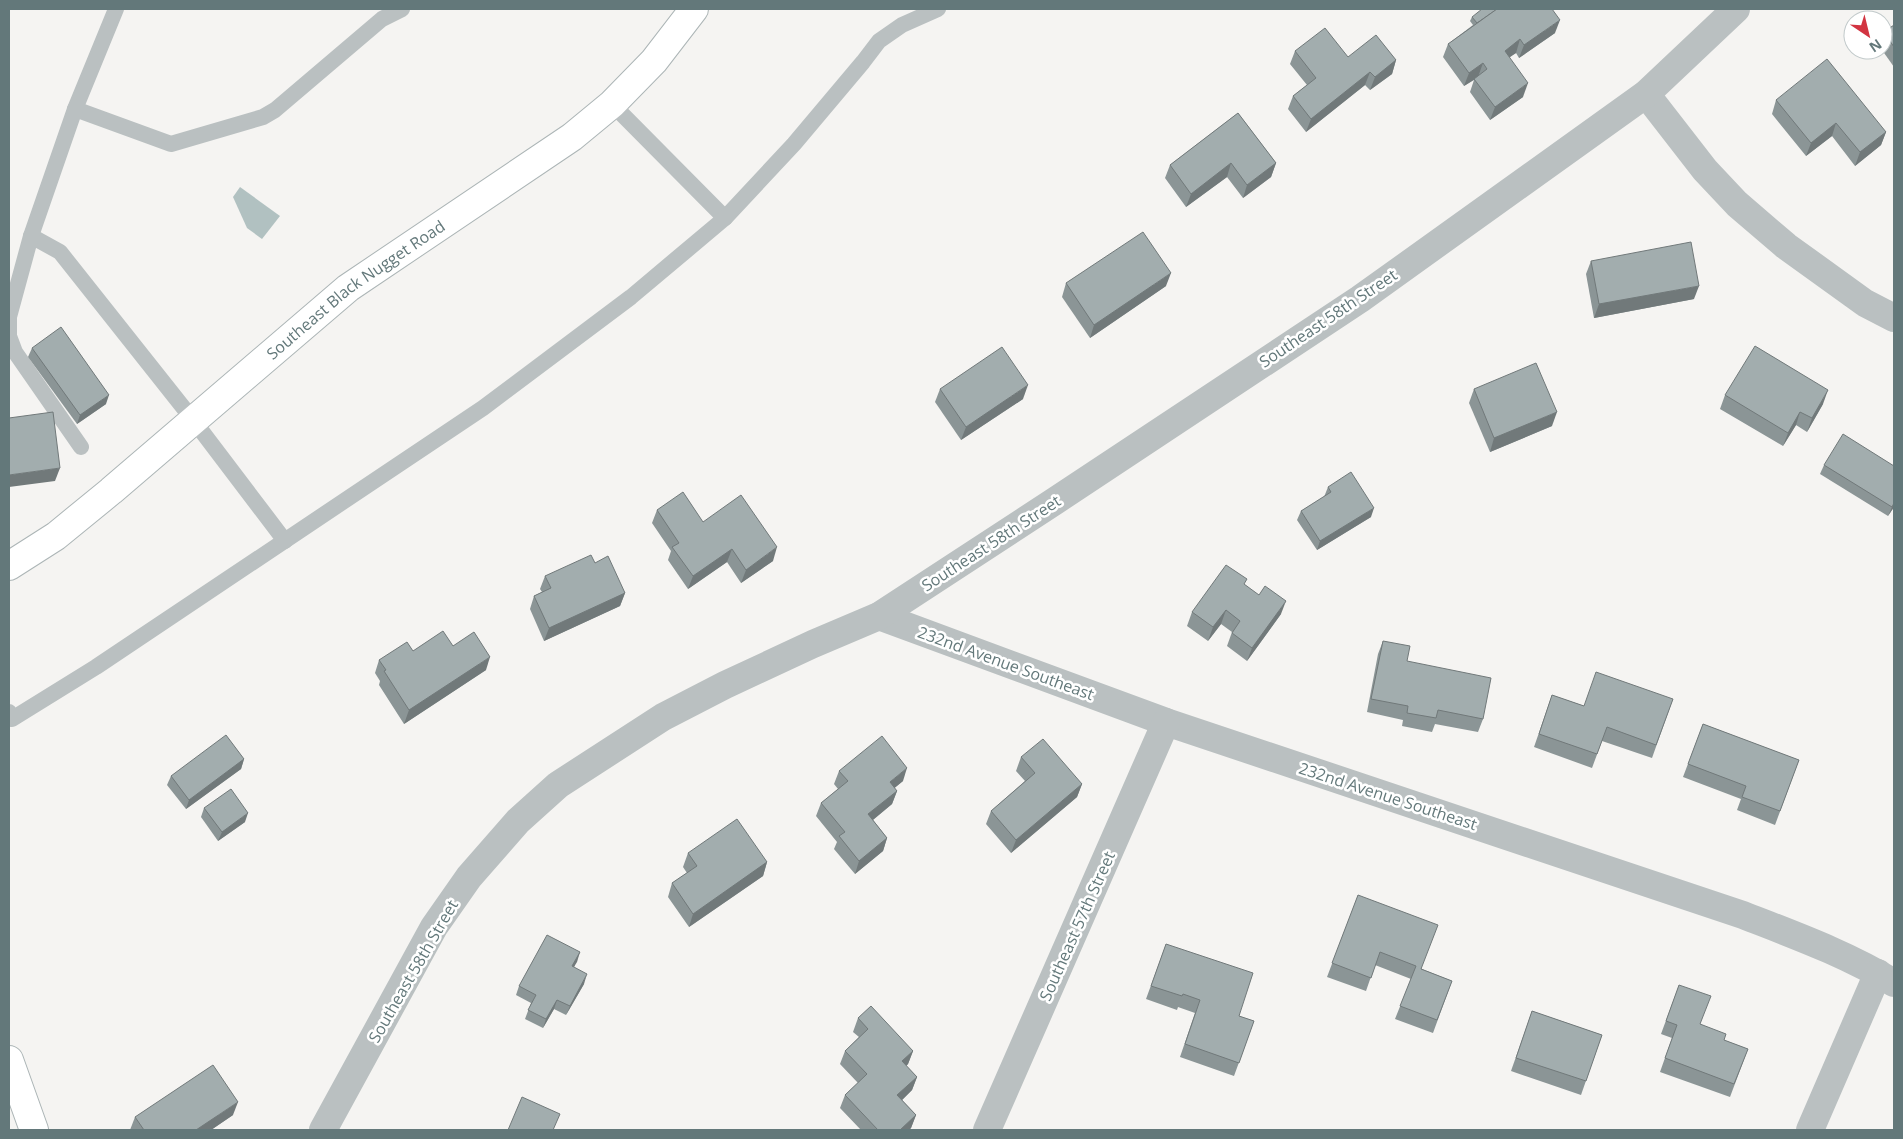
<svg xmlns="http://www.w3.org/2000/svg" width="1903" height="1139" font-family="'Open Sans',sans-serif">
<rect width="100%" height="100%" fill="#f5f4f2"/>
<!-- water -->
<path fill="#b1c1c1" d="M240,187l40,29 -18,23 -15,-11 -14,-31z"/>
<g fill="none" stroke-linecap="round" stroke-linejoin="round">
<!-- secondary casing -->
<g stroke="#acb5b6" stroke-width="30">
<g id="secondary">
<path id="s1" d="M9,566l47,-30 55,-45 237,-203 224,-151 40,-33 42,-43 40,-52"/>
<path d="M9,1060l25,70"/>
</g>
</g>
<!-- lane -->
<g stroke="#bac0c1" stroke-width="16">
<path d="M612,104l113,114"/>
<path d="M75,109l96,35 92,-27 12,-7 107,-91 20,-10"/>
<path d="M31,236l29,16 134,169 91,120"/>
<path d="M81,447l-66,-95 -6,-16v-19l22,-81 44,-127 41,-100"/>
<path d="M9,712l3,7 84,-52 387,-259 148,-111 94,-79 69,-74 69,-82 16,-21 23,-16 36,-16"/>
</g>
<!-- street -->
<g stroke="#bac0c1" stroke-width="28">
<path d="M1646,94l59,76 32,34 49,42 79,57 29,15"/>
<path d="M879,616l287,106 577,193c51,20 104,39 151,68"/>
<path d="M323,1130l111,-203 35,-50 49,-56 40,-36 105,-68 62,-32 88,-41 66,-28 176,-115 305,-202 286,-205 90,-85"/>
<path d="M987,1130l179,-408"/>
<path d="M1810,1130l68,-157"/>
</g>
<!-- secondary -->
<use href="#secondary" stroke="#fff" stroke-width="28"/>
</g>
<!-- wall -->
<g fill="#8b9596">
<path d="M1472,17l83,16 -36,25 -3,-5 -7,4 14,40 -33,23 -20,-28 4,-12 -10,6 -21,-29 5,-13 25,-19 -3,-4z"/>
<path d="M1894,25v42l-12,-17 1,-15 1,-3z"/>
<path d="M1295,51l53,6 48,3 -4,14 -22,16 -5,-5 -59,47 -18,-23 5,-13 14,-11 -17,-21z"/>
<path d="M1776,100l110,32 -5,13 -26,21 -23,-30 -26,20 -34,-42z"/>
<path d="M1238,113l38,50 -5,14 -28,21 -16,-21 -41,30 -21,-29 5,-13z"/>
<path d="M1591,261l103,38 -100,19 -8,-44z"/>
<path d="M1066,283l100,3 -76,52 -28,-41z"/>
<path d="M32,348l74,56 -29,20 -49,-67z"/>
<path d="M940,389l83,10 -62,41 -26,-38z"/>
<path d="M1474,389l78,37 -62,26 -21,-49z"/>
<path d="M1725,395l98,9 -16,28 -11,-7 -13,21 -63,-37z"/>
<path d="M1824,465l70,1v41l-6,9 -68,-42z"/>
<path d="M1328,487l43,30 -54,33 -20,-30 4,-9 23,-14z"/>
<path d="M657,510l46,12 70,39 -32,22 -14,-21 -39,27 -20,-29 3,-9 -19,-28z"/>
<path d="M595,563l30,30 -5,13 -76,35 -14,-32 4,-13 8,-4 -2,-3 5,-13z"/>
<path d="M1245,585l36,29 -34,47 -20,-15 5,-14 -11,-8 -13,17 -21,-15 5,-14z"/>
<path d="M1383,641l24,20 76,58 -5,13 -43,-8 -3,8 -30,-6 1,-6 -36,-8 11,-58z"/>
<path d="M453,646l33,24 -82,54 -25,-39 1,-4 -5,-8 4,-13 34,-9z"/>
<path d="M1552,695l32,11 89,-7 -21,59 -50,-17 -10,27 -58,-21z"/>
<path d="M1703,724l96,36 -24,65 -38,-15 4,-11 -58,-22z"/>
<path d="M1021,757l61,27 -5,13 -66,56 -25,-29 5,-13 34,-30 -9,-10z"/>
<path d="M244,759l-3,10 -55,40 -19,-24 4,-9z"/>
<path d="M839,771l64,10 -9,7 3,3 -5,13 -19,16 14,18 -4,13 -28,23 -21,-25 3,-7 -21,-26 5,-13 17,-14 -4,-5z"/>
<path d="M204,808l41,14 -27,19 -17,-24z"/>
<path d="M688,853l79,9 -4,14 -74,51 -21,-30 4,-14 15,-10 -4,-6z"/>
<path d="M1358,895l64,74 30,12 -19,52 -38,-14 16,-40 -36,-14 -9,26 -39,-14z"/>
<path d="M1166,944l73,72 15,5 -20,55 -54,-19 15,-44 -17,-6 -1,3 -31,-11z"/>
<path d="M580,952l-6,15 10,17 -18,31 -12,-6 -11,19 -18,-9 6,-16 -15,-8 3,-9z"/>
<path d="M1679,985l21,39 24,16 24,9 -18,48 -70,-25 12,-34 -11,-4z"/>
<path d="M1532,1011l70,24 -21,60 -70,-24z"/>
<path d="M858,1018l55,33 -5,13 -2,2 11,11 -5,13 -10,10 14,15 -5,13 -2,2h-48l-21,-22 5,-13 13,-12 -18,-19 5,-13 14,-14 -6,-5z"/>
<path d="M233,1115l-22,15h-81l5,-13z"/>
</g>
<!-- shaded-wall -->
<g fill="#71797a">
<path d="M1560,20l-5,13 -36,25 5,-13z"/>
<path d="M1520,39l-4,14 -16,11 5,-13z"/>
<path d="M1396,60l-4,14 -22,16 5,-13z"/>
<path d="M1483,63l-5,14 -14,9 5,-13z"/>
<path d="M1370,72l-5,13 -59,47 5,-13z"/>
<path d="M1528,83l-5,14 -33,23 5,-13z"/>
<path d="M1836,123l-4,13 -26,20 5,-13z"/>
<path d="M1886,132l-5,13 -26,21 5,-14z"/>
<path d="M1231,163l-4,14 -41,30 5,-13z"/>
<path d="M1276,163l-5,14 -28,21 4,-13z"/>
<path d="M1171,273l-5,13 -76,52 4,-13z"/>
<path d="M1699,286l-5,13 -100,19 5,-14z"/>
<path d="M1028,385l-5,14 -62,41 5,-13z"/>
<path d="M1828,390l-5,14 -16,28 5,-14z"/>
<path d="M109,395l-3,9 -29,20 3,-9z"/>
<path d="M1557,412l-5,14 -62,26 4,-14z"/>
<path d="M1800,412l-4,13 -13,21 5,-13z"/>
<path d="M60,468l-5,13 -46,6v-12z"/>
<path d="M1894,503v4l-6,9 4,-9z"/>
<path d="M1374,508l-3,9 -54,33 3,-9z"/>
<path d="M777,547l-4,14 -32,22 5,-13z"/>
<path d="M732,549l-5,13 -39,27 5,-13z"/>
<path d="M625,593l-5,13 -76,35 5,-13z"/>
<path d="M1286,601l-5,13 -34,47 5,-13z"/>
<path d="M1226,610l-5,14 -13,17 5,-14z"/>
<path d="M490,657l-4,13 -82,54 5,-14z"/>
<path d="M244,759l-3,10 -55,40 3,-9z"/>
<path d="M907,768l-4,13 -18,15 5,-14z"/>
<path d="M1082,784l-5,13 -66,56 5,-13z"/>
<path d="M897,791l-5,13 -29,24 5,-14z"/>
<path d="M248,813l-3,9 -27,19 4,-9z"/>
<path d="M887,838l-4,13 -28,23 4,-13z"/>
<path d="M767,862l-4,14 -74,51 4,-13z"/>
<path d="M580,952l-3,10 -8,13 3,-9z"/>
<path d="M587,974l-3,10 -18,31 4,-9z"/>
<path d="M557,1000l-3,9 -11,19 3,-9z"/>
<path d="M913,1051l-5,13 -11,11 5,-14z"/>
<path d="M917,1077l-5,13 -19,19 4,-14z"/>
<path d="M238,1102l-5,13 -22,15h-15z"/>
<path d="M916,1115l-5,13 -2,2h-9z"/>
</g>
<!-- building -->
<g fill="#a2adae" stroke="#71797a">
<path d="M1482,9h15l-20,14 -5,-6z"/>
<path d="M1497,9h55l8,11 -36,25 -4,-6 -15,12 23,32 -33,24 -21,-28 13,-10 -4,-6 -14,10 -21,-29z"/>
<path d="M1894,25v22l-10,-15z"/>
<path d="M1325,28l23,29 28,-22 20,25 -21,17 -5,-5 -59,47 -18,-23 23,-18 -21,-27z"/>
<path d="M1827,59l59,73 -26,20 -24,-29 -25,20 -35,-43z"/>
<path d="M1238,113l38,50 -29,22 -16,-22 -40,31 -21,-29z"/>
<path d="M1143,232l28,41 -77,52 -28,-42z"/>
<path d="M1691,242l8,44 -100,18 -8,-43z"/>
<path d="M61,327l48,68 -29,20 -48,-67z"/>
<path d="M1755,346l73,44 -16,28 -12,-6 -12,21 -63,-38z"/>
<path d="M1002,347l26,38 -62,42 -26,-38z"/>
<path d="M1536,363l21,49 -63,26 -20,-49z"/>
<path d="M53,412l7,56 -51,7v-57z"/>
<path d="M1843,434l51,32v37l-2,4 -68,-42z"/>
<path d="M1351,472l23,36 -54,33 -19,-30 30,-19 -3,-5z"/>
<path d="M683,492l20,30 38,-27 36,52 -31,23 -14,-21 -39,27 -21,-29 7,-4 -22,-33z"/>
<path d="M591,555l4,8 13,-7 17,37 -76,35 -15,-32 17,-8 -6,-12z"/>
<path d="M1226,565l21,14 -3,5 15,11 6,-9 21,15 -34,47 -20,-15 8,-12 -14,-11 -13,17 -21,-15z"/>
<path d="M443,631l10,15 21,-14 16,25 -81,53 -25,-39 2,-1 -7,-10 28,-18 6,9z"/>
<path d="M1383,641l27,5 -3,15 84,17 -8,41 -45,-9 -2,8 -29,-5 1,-7 -37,-7z"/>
<path d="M1596,672l77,27 -17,46 -49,-18 -10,27 -58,-20 13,-39 32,11z"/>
<path d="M1703,724l96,36 -19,51 -38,-14 4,-11 -58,-22z"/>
<path d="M226,735l18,24 -55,41 -18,-24z"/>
<path d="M882,736l25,32 -17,14 7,9 -29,23 19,24 -28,23 -20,-25 6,-4 -24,-29 27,-22 -9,-10z"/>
<path d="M1043,739l39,45 -66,56 -25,-29 44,-38 -14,-16z"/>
<path d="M231,789l17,24 -26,19 -18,-24z"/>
<path d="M737,819l30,43 -74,52 -21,-31 25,-17 -9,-13z"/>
<path d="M1358,895l80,30 -17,44 31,12 -15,39 -37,-14 16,-40 -36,-14 -9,26 -39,-15z"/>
<path d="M547,935l33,17 -8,14 15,8 -17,32 -13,-6 -11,19 -18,-9 8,-15 -17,-9z"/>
<path d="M1166,944l87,29 -14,43 15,5 -15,42 -54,-19 15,-44 -17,-6 -1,2 -31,-10z"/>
<path d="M1679,985l32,11 -11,28 26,10 -2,6 24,9 -14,35 -69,-26 12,-33 -11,-4z"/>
<path d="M871,1006l42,45 -11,10 15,16 -20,18 19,20 -16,15h-22l-33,-35 22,-21 -22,-23 23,-22 -10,-11z"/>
<path d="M1532,1011l70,24 -16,46 -70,-23z"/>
<path d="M213,1065l25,37 -42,28h-52l-9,-13z"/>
<path d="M522,1097l38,17 -7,16h-45z"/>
</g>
<g text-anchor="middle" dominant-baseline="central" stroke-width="5" stroke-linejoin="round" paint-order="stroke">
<!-- street labels -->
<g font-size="16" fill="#63787a" stroke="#fff">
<text stroke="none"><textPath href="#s1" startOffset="444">Southeast Black Nugget Road</textPath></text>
<text transform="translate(1328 318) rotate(-34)">Southeast 58th Street</text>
<text transform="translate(991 543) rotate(-33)">Southeast 58th Street</text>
<text transform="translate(1006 663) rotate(20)">232nd Avenue Southeast</text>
<text transform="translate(1388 796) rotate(18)">232nd Avenue Southeast</text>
<text transform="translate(1077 926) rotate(-66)">Southeast 57th Street</text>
<text transform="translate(413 971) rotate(-60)">Southeast 58th Street</text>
</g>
</g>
<!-- border -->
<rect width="1903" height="1139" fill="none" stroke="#63787a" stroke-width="20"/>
<!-- north arrow -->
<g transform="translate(1868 35) rotate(145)"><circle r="24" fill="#ffffff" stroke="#c1c9ca"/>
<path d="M0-4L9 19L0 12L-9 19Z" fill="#d23441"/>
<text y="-8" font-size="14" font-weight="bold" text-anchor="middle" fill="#63787a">N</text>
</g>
</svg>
